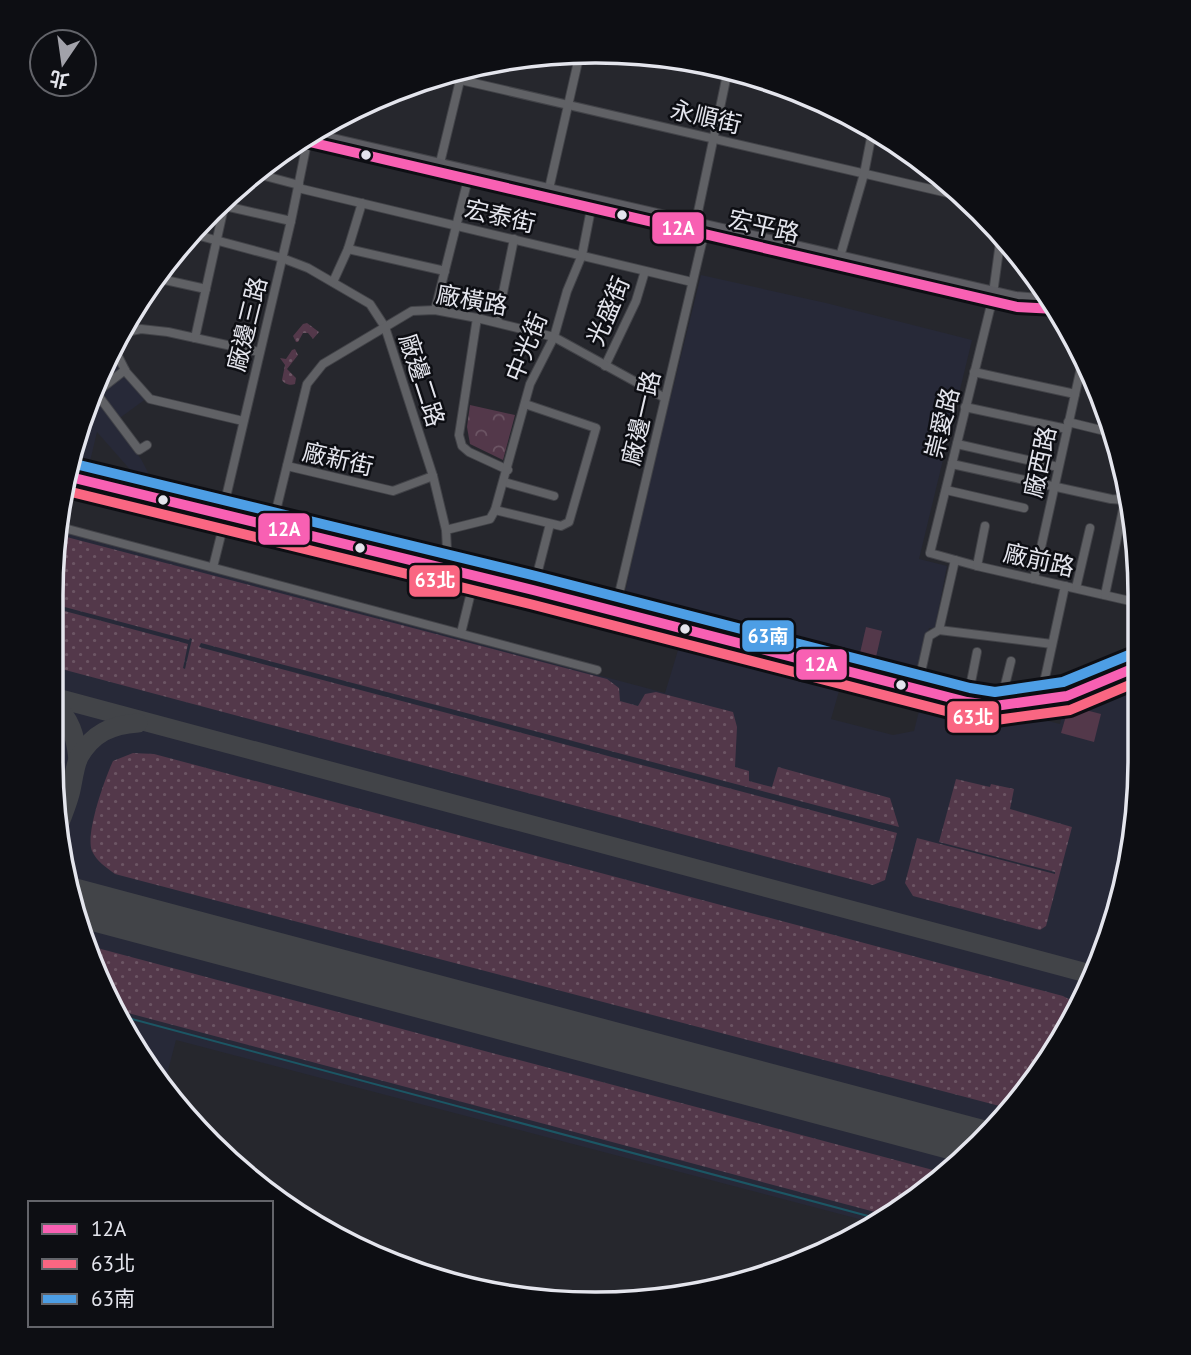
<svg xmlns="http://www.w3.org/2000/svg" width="1191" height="1355" font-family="'PT Sans','Noto Sans TC',sans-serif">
<defs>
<pattern id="grass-dots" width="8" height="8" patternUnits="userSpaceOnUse" patternTransform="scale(1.75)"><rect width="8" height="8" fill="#53384a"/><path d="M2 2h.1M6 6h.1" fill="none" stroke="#6c5564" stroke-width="1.8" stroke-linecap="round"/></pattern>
<pattern id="park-crowns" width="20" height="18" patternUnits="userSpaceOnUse" patternTransform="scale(1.75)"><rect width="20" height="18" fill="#53384a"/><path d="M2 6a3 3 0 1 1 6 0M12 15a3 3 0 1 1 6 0" fill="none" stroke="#6c5564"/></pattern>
</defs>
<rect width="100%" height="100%" fill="#26272d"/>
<!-- built -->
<g fill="#272938">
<path d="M701,275l125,28 146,37 -53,219 28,7 -12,62h-6l-13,53 -150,-37 -5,-14 -18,-6 -13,11 -108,-29 46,-207 2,1z"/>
<path d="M113,351l34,47 -30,22 -20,-27z"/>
<path d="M96,398l45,61 10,19 -5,11 -7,-2v-4l-5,-9 -37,-42 -10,42 -18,-5z"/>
<path d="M60,531l605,162 17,-56 161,40 -12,42 62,16 21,-4 8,-32 71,18 53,-6 3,5 -1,5 12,3 3,-13 5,-6 57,-17 14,-6v114l-17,105 -38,99 -57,91 -73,78 -76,55 -702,-184 -12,46 -57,-85 -38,-101 -18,-141z"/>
</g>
<!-- grass -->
<g fill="url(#grass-dots)">
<path d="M307,323l12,9 -6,7 -5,-6h-5l-5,9h-2l-3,-6 10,-12z"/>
<path d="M295,349l3,6 -11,14 9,9 -1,6c-4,2 -11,0 -13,-4l3,-15 -5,-7 6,1 6,-9z"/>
<path d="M59,535l548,144 12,9 1,13 18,5 7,-12 11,-2 77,20 4,15 -2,40 14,4v10l23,6 6,-20 112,31 9,29 -698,-184 -2,4 698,186 -12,47 -12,5 -819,-218 3,-58 131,35 -5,24 2,1 7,-30 -2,-1 -1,2 -132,-35z"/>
<path d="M133,753l21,1 909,242 13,7 3,6 -52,82 -16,18 -896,-235c-9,-7 -18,-12 -23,-23 -7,-17 13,-73 21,-90z"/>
<path d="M956,779l34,8 1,-3 23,5 -4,20 62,18 -26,99 -6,4 -127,-34 -8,-13 12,-45 138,36v-2l-116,-30z"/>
<path d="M86,945l862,229 -58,42 -777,-207 -6,-8z"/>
</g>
<!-- park -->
<path fill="url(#park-crowns)" d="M470,405l45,10 -12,45 -33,-16 -3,-17z"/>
<!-- pitch -->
<g fill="#53384a">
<path d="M866,627l16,4 -6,26 -16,-4z"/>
<path d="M1074,707l27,7 -7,28 -33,-9 7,-24z"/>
</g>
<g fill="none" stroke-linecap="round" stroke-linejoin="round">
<!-- stream -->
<path stroke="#1c5664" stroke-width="2" d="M117,1015l766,205"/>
<!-- taxiway -->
<g stroke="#424448" stroke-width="19">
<path d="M53,697l1041,278"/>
<path d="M53,702c18,18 22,32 25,57"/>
<path d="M59,825c4,-10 8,-20 11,-31 3,-11 4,-26 9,-37 14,-24 32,-32 59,-34"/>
<path d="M68,891l10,12"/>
</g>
<!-- runway -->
<path stroke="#424448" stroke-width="47" d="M70,901l909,242"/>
<!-- street casing -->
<g stroke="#424348" stroke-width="10">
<g id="street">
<path d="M439,75l526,122"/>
<path d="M439,167l24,-99"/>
<path d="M254,173l45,12"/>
<path d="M298,188l394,94"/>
<path d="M548,193l32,-140"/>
<path d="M225,206l66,15"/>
<path d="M695,226l33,-156"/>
<path d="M189,233l93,25 26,10 62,36 15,23 48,149 13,54 2,39"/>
<path d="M1001,235l-9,66 -62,252 47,13 162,37"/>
<path d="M348,249l97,22"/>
<path d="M839,260l25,-86 9,-46"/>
<path d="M156,278l50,11"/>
<path d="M333,282l15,-33 14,-46"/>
<path d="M435,310l33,-131"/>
<path d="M477,318l-18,117 3,11 7,6 39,18"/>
<path d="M497,322l17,-83"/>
<path d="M119,335l2,-2 20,-4 27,3 91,20"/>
<path d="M195,338l31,-140"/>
<path d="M114,348l12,24 24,27 93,22"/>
<path d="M605,366l31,-65 9,-30"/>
<path d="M974,372l101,22"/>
<path d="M98,391l27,-21"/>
<path d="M97,394l42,56 8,-5"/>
<path d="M965,407l102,22"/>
<path d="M1068,422l45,11"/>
<path d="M957,444l101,23"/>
<path d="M952,464l159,35 14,1 2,-12"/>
<path d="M287,466l106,25 40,-15"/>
<path d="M504,482l50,14"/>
<path d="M946,490l78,18"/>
<path d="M495,510l35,-126 24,-47 13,-46 15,-36 10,-51"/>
<path d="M222,514l69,-293 17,-83"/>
<path d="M60,518l10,-41"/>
<path d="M60,527l537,143"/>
<path d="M272,527l35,-143 16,-20 89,-53 23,-1 42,8 77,19 111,61"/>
<path d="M446,530l44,-11 5,-9 66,16 8,-4 27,-94 -71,-24"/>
<path d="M977,566l8,-40"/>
<path d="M213,567l13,-52"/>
<path d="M1034,579l50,-225"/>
<path d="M1076,588l14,-60"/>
<path d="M533,590l17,-66"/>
<path d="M1105,595l20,-95"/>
<path d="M615,611l89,-377"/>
<path d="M939,630l113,14"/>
<path d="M461,633l14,-57"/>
<path d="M917,690l12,-54 10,-6 16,-70"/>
<path d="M1040,701l25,-115"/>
<path d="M967,702l10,-50"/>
<path d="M1000,705l11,-44"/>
</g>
</g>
<!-- secondary casing -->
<g stroke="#424348" stroke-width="12">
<g id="secondary">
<path d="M311,134l705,163 34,3"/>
<path d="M301,140l691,161 25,6 39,2"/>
<path d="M66,476l467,114 434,112 28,4 72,-10 72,-30"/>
</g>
</g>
<!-- street -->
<use href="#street" stroke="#606165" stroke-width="8"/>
<!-- secondary -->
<use href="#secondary" stroke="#5d5d63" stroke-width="10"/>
<!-- bus-1 casing -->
<g stroke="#0d0e13" stroke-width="16">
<g id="bus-1">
<path d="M301,140l716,167 39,2"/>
<path d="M66,476l467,114 434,112 28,4 72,-10 72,-30"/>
</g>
</g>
<!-- bus-2 casing -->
<g stroke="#0d0e13" stroke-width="16">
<path id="bus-2" d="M63,490l467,114 435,112 31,4 74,-10 69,-29"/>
</g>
<!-- bus-3 casing -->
<g stroke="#0d0e13" stroke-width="16">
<path id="bus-3" d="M71,463l465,113 434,112 25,4 68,-10 71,-29"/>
</g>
<!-- bus-1 -->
<use href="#bus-1" stroke="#f860b3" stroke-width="10"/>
<!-- bus-2 -->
<use href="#bus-2" stroke="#fa6682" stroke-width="10"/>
<!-- bus-3 -->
<use href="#bus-3" stroke="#4d9ee5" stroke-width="10"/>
</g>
<!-- markers -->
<g fill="#e4e5ed" stroke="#0d0e13" stroke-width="2.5">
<circle cx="366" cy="155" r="6"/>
<circle cx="622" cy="215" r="6"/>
<circle cx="163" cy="500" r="6"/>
<circle cx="360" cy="548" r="6"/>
<circle cx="685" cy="629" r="6"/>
<circle cx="901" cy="685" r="6"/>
</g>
<g text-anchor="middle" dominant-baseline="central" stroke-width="5" stroke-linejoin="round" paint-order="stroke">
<!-- street labels -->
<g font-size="24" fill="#e4e5ed" stroke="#0d0e13">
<text transform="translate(706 117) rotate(13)">永順街</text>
<text transform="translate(500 216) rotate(13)">宏泰街</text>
<text transform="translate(764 226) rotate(13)">宏平路</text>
<text transform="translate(472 300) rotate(10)">廠橫路</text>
<text transform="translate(608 311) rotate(-67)">光盛街</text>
<text transform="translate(247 324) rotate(-76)">廠邊三路</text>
<text transform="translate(526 347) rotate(-68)">中光街</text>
<text transform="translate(422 380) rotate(72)">廠邊二路</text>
<text transform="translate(641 418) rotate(-77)">廠邊一路</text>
<text transform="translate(942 423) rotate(-76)">崇愛路</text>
<text transform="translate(338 459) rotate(13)">廠新街</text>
<text transform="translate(1040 462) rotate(-78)">廠西路</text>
<text transform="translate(1039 560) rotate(13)">廠前路</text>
</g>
</g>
<!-- crop -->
<path d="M0 0H1191V1355H0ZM595 63H596A532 532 0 0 1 1128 595V760A532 532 0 0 1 596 1292H595A532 532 0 0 1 63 760V595A532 532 0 0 1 595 63Z" fill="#0d0e13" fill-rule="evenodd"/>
<path fill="none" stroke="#e4e5ed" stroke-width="3.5" d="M595 63H596A532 532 0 0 1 1128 595V760A532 532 0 0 1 596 1292H595A532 532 0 0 1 63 760V595A532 532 0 0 1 595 63Z"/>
<g stroke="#0d0e13" stroke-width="2.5">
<rect x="651" y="211" width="54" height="34" rx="7" fill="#f860b3"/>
<rect x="257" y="512" width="54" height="34" rx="7" fill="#f860b3"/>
<rect x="408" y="564" width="53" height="34" rx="7" fill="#fa6682"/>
<rect x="741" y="619" width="54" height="34" rx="7" fill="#4d9ee5"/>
<rect x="795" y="648" width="53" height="33" rx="7" fill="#f860b3"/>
<rect x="946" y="700" width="54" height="34" rx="7" fill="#fa6682"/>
</g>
<g font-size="19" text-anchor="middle" font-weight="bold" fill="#fff">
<text x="678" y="235">12A</text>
<text x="284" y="536">12A</text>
<text x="435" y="587">63北</text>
<text x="768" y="643">63南</text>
<text x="821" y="671">12A</text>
<text x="973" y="724">63北</text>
</g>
<!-- legend -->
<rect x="28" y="1201" width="245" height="126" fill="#0d0e13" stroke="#63646a" stroke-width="2"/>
<rect x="42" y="1224" width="35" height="10" fill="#f860b3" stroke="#63646a" stroke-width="2"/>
<text x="91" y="1236" font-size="21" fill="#e4e5ed">12A</text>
<rect x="42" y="1259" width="35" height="10" fill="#fa6682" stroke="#63646a" stroke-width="2"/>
<text x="91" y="1271" font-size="21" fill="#e4e5ed">63北</text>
<rect x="42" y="1294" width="35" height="10" fill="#4d9ee5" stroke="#63646a" stroke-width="2"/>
<text x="91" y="1306" font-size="21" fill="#e4e5ed">63南</text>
<!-- north arrow -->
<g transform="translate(63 63) rotate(193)"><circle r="33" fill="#0d0e13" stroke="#63646a" stroke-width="2"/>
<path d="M0-5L12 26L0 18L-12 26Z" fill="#a2a2aa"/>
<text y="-10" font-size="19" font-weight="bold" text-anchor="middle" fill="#e4e5ed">北</text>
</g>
</svg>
